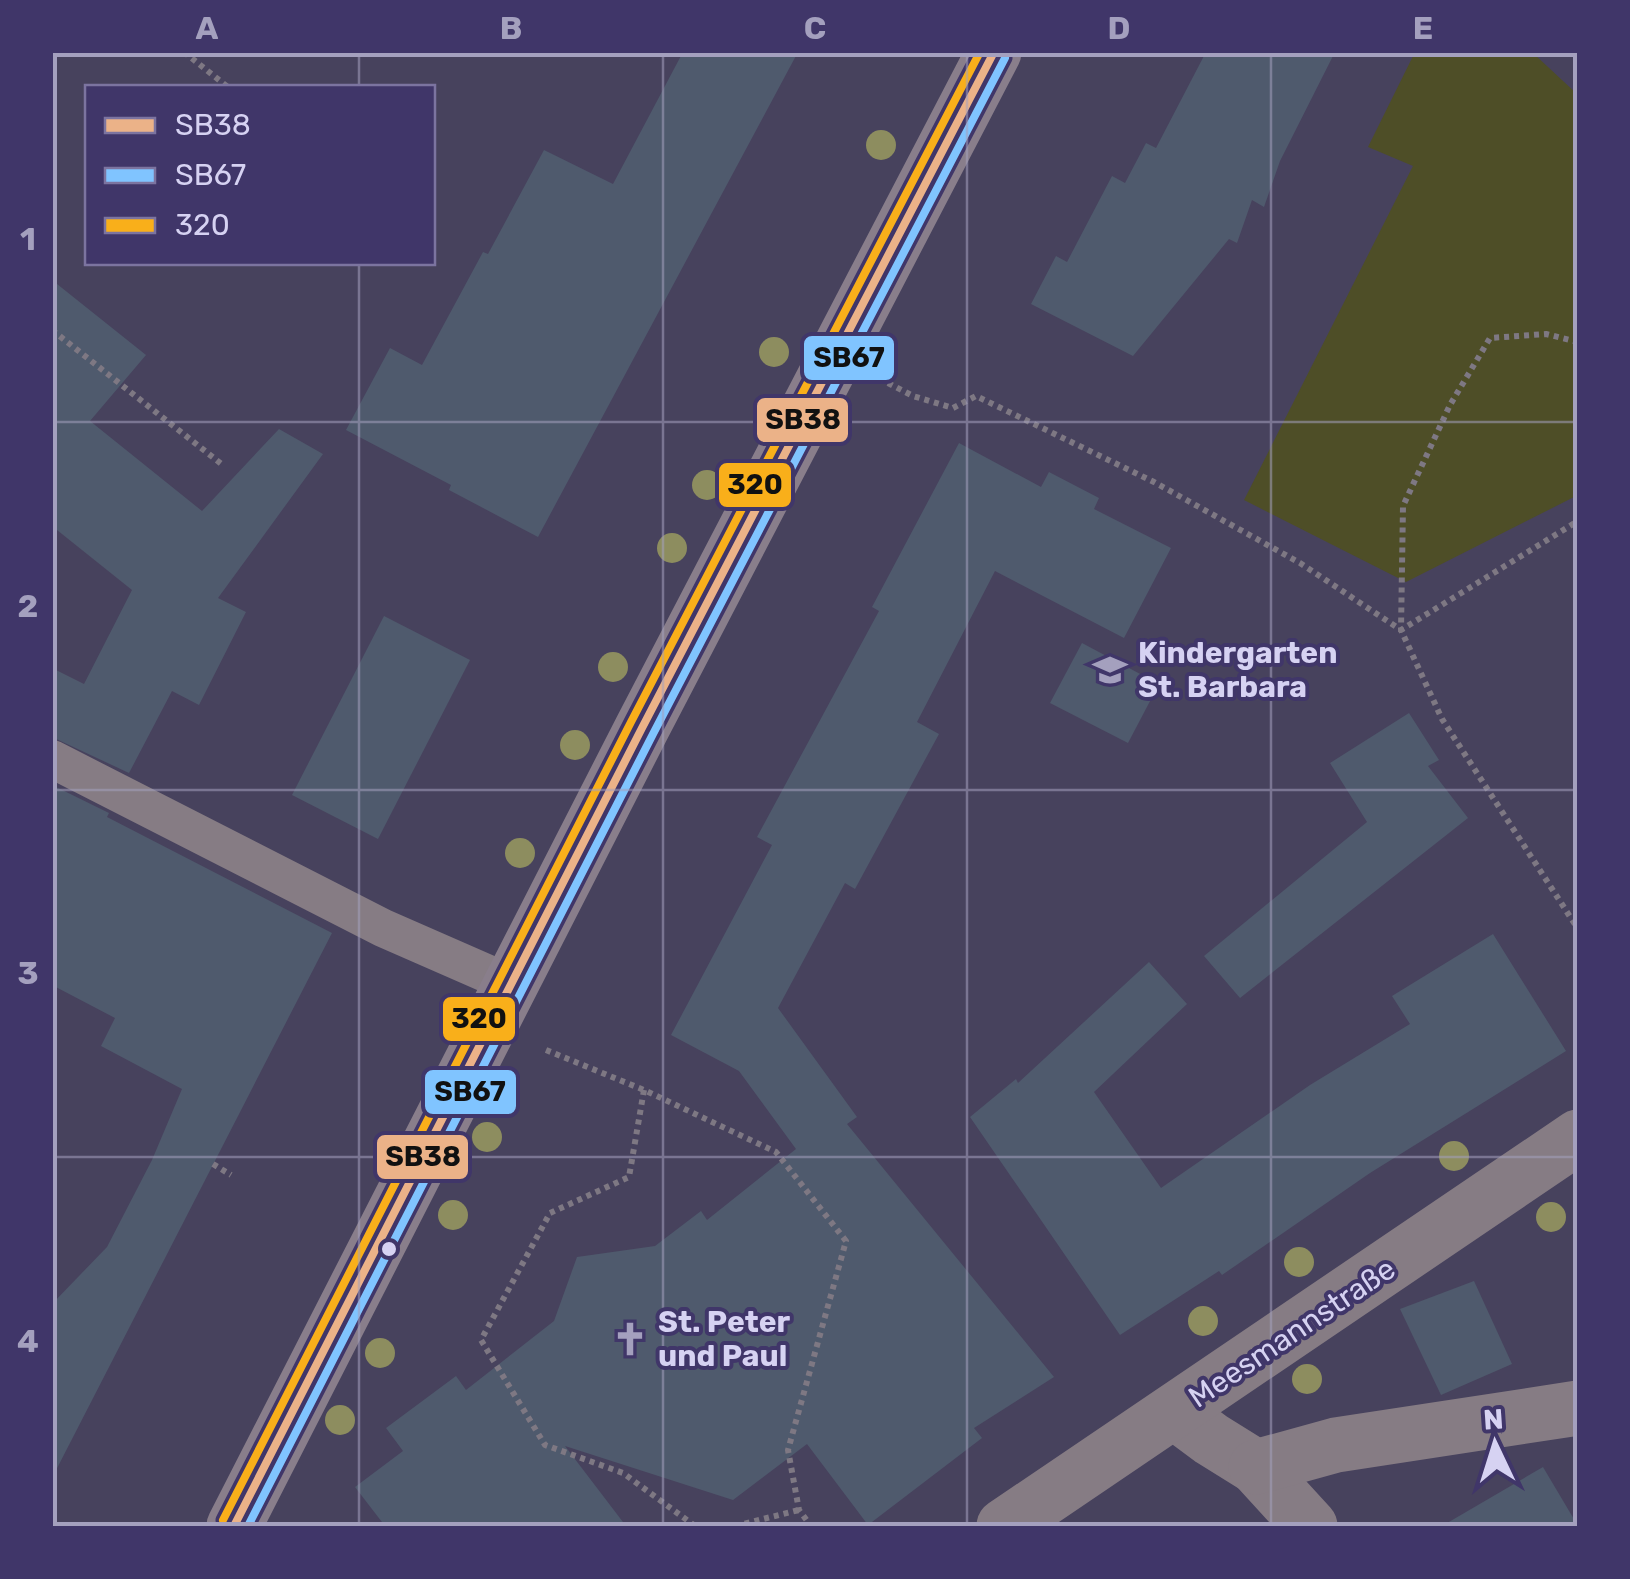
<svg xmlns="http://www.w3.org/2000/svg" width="1630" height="1579" font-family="Rubik,sans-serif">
<rect width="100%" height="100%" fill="#47425d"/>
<!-- green -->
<path fill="#4e4e27" d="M1415,52l118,1 44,41 1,401 -172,87 -162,-82 169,-334 -45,-19z"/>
<!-- building -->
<g fill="#4f5a6d">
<path d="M683,52h115l-260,485 -89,-47 2,-5 -105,-55 44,-82 32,17 61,-113 5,2 56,-104 69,34z"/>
<path d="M1206,52h129l-55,109 -16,46 -12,-7 -15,43 -8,-4 -96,117 -102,-52 25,-48 11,6 45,-86 13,7 21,-40 10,5z"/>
<path d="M52,280l94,75 -56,66 112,90 77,-82 44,25 -105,144 28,14 -47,93 -27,-14 -43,82 -77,-36v-69l32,16 48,-94 -80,-64z"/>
<path d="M959,443l82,44 8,-15 50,26 -5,11 77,39 -47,90 -129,-67 -78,151 22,12 -84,155 -10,-6 -67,125 79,109 -10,7 207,253 -80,51 8,10 -114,87 -61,-81 -74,56 -168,-54 61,80h-241l-30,-39 48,-36 -17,-23 70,-52 10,14 88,-69 23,-64 78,-11 46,-35 6,9 89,-71 -57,-78 -68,-36 101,-190 -15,-8 122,-226 -7,-4z"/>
<path d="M384,616l86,44 -92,179 -86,-44z"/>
<path d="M1082,643l77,41 -31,59 -78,-40z"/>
<path d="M1409,713l30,47 -11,6 40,52 -228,180 -36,-42 163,-134 -37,-59z"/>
<path d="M52,785l57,28 -2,4 225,116 -280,545v-174l55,-57 45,-87 30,-71 -81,-43 14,-28 -63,-33z"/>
<path d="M1493,934l73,117 -196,122 -148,102 -3,-4 -99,64 -150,-218 46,-38 2,4 131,-121 38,42 -93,88 67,96 149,-103 100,-61 -18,-28z"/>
<path d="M1474,1281l38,83 -71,31 -41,-86z"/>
<path d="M1543,1467l35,59h-136z"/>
</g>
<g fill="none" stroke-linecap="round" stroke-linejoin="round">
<!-- path -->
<g stroke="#7e7883" stroke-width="6" stroke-dasharray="5 5" stroke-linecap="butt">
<path d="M184,52l45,36"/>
<path d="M52,330l172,136"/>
<path d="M1578,342l-32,-8 -56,4 -40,67 -47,101 -2,124 41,89 136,210"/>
<path d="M888,383l25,13 40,12 23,-12 178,86 146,81 101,67 177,-109"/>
<path d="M546,1050l98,40 132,62 70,89 -58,209 11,60 12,16"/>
<path d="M644,1090l-15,87 -79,36 -69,127 64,105 78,28 72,53"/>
<path d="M213,1164l18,11"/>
<path d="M735,1526l64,-16"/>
</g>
<!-- lane -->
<path stroke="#867c84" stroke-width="38" d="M52,759l331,169 128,56"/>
<!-- street -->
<g stroke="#867c84" stroke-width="55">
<path d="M1176,1413l35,26 45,28 54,59"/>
<path d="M1256,1467l80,-22 242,-37"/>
<path d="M1004,1526l574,-389"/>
</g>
<!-- secondary -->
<path stroke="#897e8b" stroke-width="55" d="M234,1526l408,-798 352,-676"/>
<!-- bus-1 casing -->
<g stroke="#403669" stroke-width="15">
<path id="bus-1" d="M234,1526l408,-798 352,-676"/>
</g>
<!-- bus-2 casing -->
<g stroke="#403669" stroke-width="15">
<path id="bus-2" d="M248,1526l405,-792 352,-676"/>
</g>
<!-- bus-3 casing -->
<g stroke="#403669" stroke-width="15">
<path id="bus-3" d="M223,1520l408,-798 349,-670"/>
</g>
<!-- bus-1 -->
<use href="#bus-1" stroke="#ebb288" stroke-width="8"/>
<!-- bus-2 -->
<use href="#bus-2" stroke="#80c4ff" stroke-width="8"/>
<!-- bus-3 -->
<use href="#bus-3" stroke="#f9af1a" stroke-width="8"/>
</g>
<!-- trees -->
<g fill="#8d8d5f">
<circle cx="881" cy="145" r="15"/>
<circle cx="774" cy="352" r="15"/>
<circle cx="707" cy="485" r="15"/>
<circle cx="672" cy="548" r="15"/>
<circle cx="613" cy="667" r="15"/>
<circle cx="575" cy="745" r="15"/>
<circle cx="520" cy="853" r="15"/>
<circle cx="487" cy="1137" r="15"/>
<circle cx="1454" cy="1156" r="15"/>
<circle cx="453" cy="1215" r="15"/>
<circle cx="1551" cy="1217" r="15"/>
<circle cx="1299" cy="1262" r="15"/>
<circle cx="1203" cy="1321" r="15"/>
<circle cx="380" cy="1353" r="15"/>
<circle cx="1307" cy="1379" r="15"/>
<circle cx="340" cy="1420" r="15"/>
</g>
<!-- grid -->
<path fill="none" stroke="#a4a0be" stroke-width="2.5" stroke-opacity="0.55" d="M359,52v36M663,52v1474M967,52v1474M1271,52v1474M359,262v1264M52,422h1526M52,790h1526M52,1157h1526"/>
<!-- icons -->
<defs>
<g id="school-bare" transform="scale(2.7)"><path d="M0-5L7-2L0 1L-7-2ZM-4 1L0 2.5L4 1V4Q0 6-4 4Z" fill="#a4a0be" stroke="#403669" stroke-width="2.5" paint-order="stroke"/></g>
<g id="church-bare" transform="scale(2.7)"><path d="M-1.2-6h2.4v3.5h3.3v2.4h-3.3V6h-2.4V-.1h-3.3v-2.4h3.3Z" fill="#a4a0be" stroke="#403669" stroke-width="2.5" paint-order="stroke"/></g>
</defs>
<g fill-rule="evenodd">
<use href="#school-bare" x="1110" y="670"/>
<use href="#church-bare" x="630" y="1339"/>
</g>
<!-- markers -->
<circle fill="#d6d2f2" stroke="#403669" stroke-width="4" cx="389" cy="1249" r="9"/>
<g text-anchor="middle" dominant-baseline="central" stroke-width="8" stroke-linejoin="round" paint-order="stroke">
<!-- poi labels -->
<g font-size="30" font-weight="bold" fill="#d6d2f2" stroke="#403669" text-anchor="start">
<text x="1138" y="653">Kindergarten<tspan x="1138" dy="34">St. Barbara</tspan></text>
<text x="658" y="1322">St. Peter<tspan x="658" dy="34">und Paul</tspan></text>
</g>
<!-- street labels -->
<g font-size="30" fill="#d6d2f2" stroke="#403669">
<text transform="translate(1292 1333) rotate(-34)">Meesmannstraße</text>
</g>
</g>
<g stroke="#403669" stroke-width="4">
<rect x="802" y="334" width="94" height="48" rx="10" fill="#80c4ff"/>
<rect x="755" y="396" width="95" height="48" rx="10" fill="#ebb288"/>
<rect x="717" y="461" width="76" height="48" rx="10" fill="#f9af1a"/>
<rect x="441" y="995" width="76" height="48" rx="10" fill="#f9af1a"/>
<rect x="423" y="1068" width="95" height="48" rx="10" fill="#80c4ff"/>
<rect x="375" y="1133" width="95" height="48" rx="10" fill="#ebb288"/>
</g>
<g font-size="28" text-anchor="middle" font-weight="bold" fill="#111">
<text x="849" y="367">SB67</text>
<text x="803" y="429">SB38</text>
<text x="755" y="494">320</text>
<text x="479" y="1028">320</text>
<text x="470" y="1101">SB67</text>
<text x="423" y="1166">SB38</text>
</g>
<!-- border -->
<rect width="1630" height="1579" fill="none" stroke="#403669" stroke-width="110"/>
<!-- legend -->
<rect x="85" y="85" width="350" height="180" fill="#403669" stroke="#7c74a0" stroke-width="2.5"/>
<rect x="105" y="118" width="50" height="15" fill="#ebb288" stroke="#7c74a0" stroke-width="2.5"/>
<text x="175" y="135" font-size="30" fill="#d6d2f2">SB38</text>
<rect x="105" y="168" width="50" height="15" fill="#80c4ff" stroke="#7c74a0" stroke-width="2.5"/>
<text x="175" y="185" font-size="30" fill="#d6d2f2">SB67</text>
<rect x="105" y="218" width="50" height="15" fill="#f9af1a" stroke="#7c74a0" stroke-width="2.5"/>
<text x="175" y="235" font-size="30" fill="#d6d2f2">320</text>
<!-- north arrow -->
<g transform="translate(1495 1444) rotate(356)" stroke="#403669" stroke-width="8" paint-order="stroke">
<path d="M0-8L18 38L0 25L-18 38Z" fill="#d6d2f2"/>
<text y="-15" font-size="28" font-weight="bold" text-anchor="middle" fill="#d6d2f2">N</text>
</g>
<rect x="55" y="55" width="1520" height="1469" fill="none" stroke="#a4a0be" stroke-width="4"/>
<g font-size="32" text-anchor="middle" font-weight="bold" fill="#a4a0be">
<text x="207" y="39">A</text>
<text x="511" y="39">B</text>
<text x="815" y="39">C</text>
<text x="1119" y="39">D</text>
<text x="1423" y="39">E</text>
<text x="28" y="250">1</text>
<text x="28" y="617">2</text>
<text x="28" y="984">3</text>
<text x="28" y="1352">4</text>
</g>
</svg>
